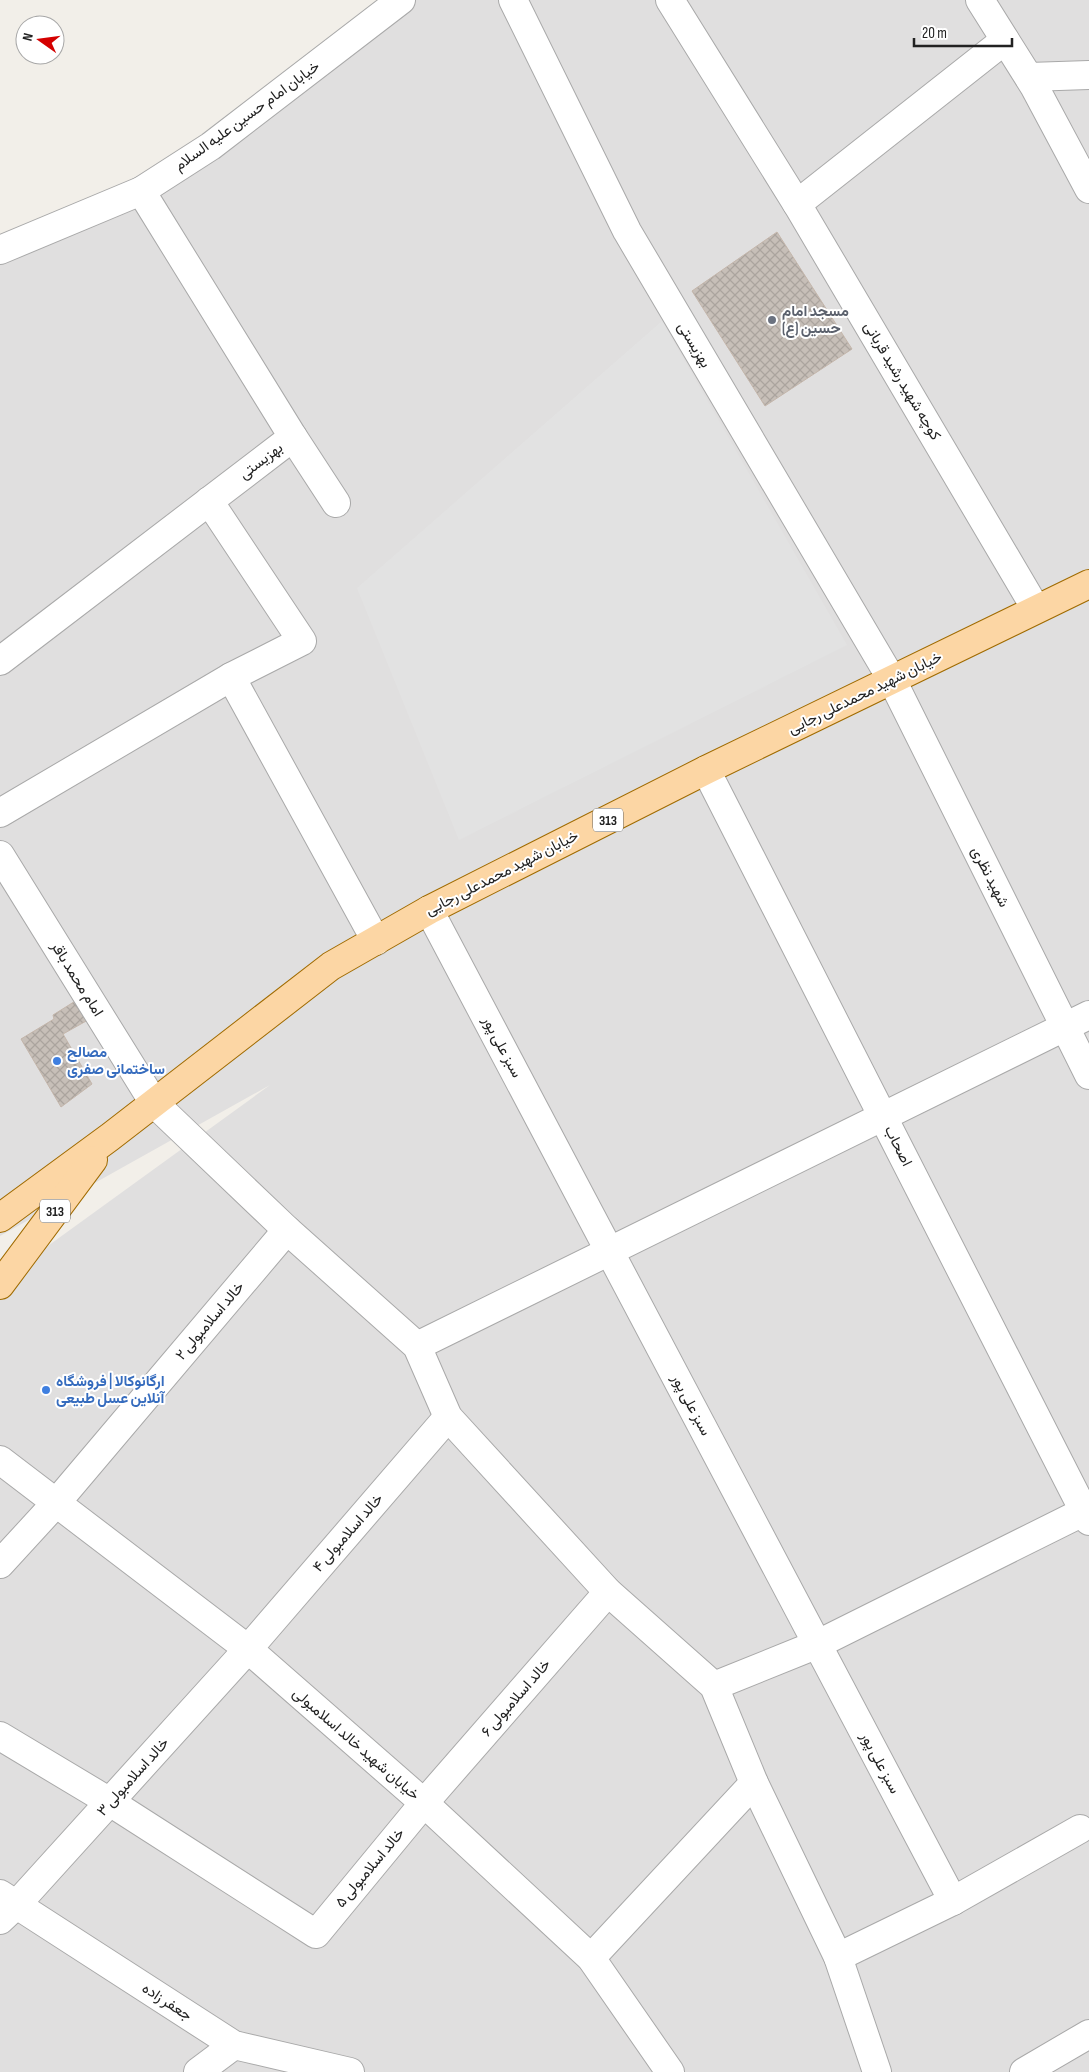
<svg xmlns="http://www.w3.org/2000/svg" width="1089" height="2072" font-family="'Sofia Sans Condensed',Vazirmatn,sans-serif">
<defs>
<pattern id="building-cross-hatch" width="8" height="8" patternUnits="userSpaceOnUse" patternTransform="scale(1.25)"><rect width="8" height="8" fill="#c7bfb8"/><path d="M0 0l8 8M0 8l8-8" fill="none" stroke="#aba49e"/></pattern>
</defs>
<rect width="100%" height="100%" fill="#f2efe9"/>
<!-- residential -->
<path fill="#e0dfdf" d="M405,0h684v2072h-1089v-779l16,-24 254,-184 -270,151v-986l141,-59z"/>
<!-- parking -->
<path fill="#e2e2e2" d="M662,321l185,324 -388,195 -102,-252z"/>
<!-- building -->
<g fill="url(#building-cross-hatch)" stroke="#c4b6ab">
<path d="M777,232l75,117 -87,57 -73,-115z"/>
<path d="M77,1000l11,20 -25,14 29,50 -31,23 -40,-68 33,-20 -1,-4z"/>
</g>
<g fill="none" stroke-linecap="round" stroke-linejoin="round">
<!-- minor casing -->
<g stroke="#a9a9a9" stroke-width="30">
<g id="minor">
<path d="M513,0l114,231 265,449 197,395"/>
<path d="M670,0l127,204 239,405"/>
<path d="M980,0l54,86 55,103"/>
<path d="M1029,77l60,-2"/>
<path d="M797,204l208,-164"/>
<path d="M0,250l141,-59 70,-45 190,-146"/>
<path d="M293,437l43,66"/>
<path d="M209,501l93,140 -71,36"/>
<path d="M0,661l293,-224 -152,-246"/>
<path d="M706,770l383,751"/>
<path d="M0,813l231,-136 145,264"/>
<path d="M0,855l154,248 133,127 130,116 31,71 160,175 106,94 40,97 84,174 39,115"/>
<path d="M429,910l524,991"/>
<path d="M417,1346l672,-331"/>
<path d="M0,1460l248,189 176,154 167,155 79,114"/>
<path d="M0,1564l56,-61 231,-273"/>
<path d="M714,1686l104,-42 271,-135"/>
<path d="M0,1736l110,66 206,132 108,-131 184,-211"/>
<path d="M0,1894l234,151 116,27"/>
<path d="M0,1920l17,-16 231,-255 200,-232"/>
<path d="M838,1957l115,-56 127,-72"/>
<path d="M591,1958l163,-175"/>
<path d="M198,2072l36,-27"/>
<path d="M1024,2072l65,-38"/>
</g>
</g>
<!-- major casing -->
<g stroke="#a06b00" stroke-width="30">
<g id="major">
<path d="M0,1218l110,-81 221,-171 98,-56 277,-140 383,-186"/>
<path d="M0,1285l93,-125"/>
</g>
</g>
<!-- minor -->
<use href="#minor" stroke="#fff" stroke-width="28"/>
<!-- major -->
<use href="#major" stroke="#fcd6a4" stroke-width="28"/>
</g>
<!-- markers -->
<circle fill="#6b7280" stroke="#fff" stroke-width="2" cx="772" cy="320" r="5"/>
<g fill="#3f7fe0" stroke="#fff" stroke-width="2">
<circle cx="57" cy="1061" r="5"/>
<circle cx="46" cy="1390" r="5"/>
</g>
<g text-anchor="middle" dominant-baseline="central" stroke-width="4" stroke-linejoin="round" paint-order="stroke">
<!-- shield labels -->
<g fill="#fff" stroke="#646464" stroke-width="1">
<rect x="593" y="808.5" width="30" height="23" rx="4"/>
<rect x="40" y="1199.5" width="30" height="23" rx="4"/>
</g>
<g font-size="14" font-weight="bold" fill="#222">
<text x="608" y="820">313</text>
<text x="55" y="1211">313</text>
</g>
<!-- street labels -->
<g font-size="15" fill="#222" stroke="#fff">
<text transform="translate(247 116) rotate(-36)">خیابان امام حسین علیه السلام</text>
<text transform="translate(694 345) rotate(59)">بهزیستی</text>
<text transform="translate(902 381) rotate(59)">کوچه شهید رشید قربانی</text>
<text transform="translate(261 461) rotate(-37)">بهزیستی</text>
<text transform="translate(865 693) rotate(-26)">خیابان شهید محمدعلی رجایی</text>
<text transform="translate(502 873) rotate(-27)">خیابان شهید محمدعلی رجایی</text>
<text transform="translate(990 877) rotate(63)">شهید نظری</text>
<text transform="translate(77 979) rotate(58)">امام محمد باقر</text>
<text transform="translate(502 1047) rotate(62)">سبز علی پور</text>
<text transform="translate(898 1146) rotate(63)">اصحاب</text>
<text transform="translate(210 1321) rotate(-50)">خالد اسلامبولی ۲</text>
<text transform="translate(691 1405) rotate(62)">سبز علی پور</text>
<text transform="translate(348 1533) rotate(-49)">خالد اسلامبولی ۴</text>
<text transform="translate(516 1698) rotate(-49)">خالد اسلامبولی ۶</text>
<text transform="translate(356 1744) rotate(41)">خیابان شهید خالد اسلامبولی</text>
<text transform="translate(880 1763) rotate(62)">سبز علی پور</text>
<text transform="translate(133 1777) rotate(-48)">خالد اسلامبولی ۳</text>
<text transform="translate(370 1868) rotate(-50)">خالد اسلامبولی ۵</text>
<text transform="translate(167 2002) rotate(33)">جعفر زاده</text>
</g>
<!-- worship labels -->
<g font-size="15" font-weight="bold" fill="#5b616d" stroke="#fff" text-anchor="start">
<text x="782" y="311">مسجد امام<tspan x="782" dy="17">حسین (ع)</tspan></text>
</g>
<!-- shop labels -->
<g font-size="15" font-weight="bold" fill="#366cbe" stroke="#fff" text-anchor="start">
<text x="67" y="1052">مصالح<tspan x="67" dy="17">ساختمانی صفری</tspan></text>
<text x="56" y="1381">ارگانوکالا | فروشگاه<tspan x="56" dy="17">آنلاین عسل طبیعی</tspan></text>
</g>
</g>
<!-- north arrow -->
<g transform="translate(40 40) rotate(284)"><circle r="24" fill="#ffffff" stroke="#a7a7a7"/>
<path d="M0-4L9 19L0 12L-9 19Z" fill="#d40000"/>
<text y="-8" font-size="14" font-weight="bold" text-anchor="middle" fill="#222222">N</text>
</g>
<!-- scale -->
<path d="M914 38v8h98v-8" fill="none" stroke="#222222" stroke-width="2.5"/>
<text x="922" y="38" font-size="15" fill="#222222" stroke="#ffffff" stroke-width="4" paint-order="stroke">20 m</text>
</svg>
